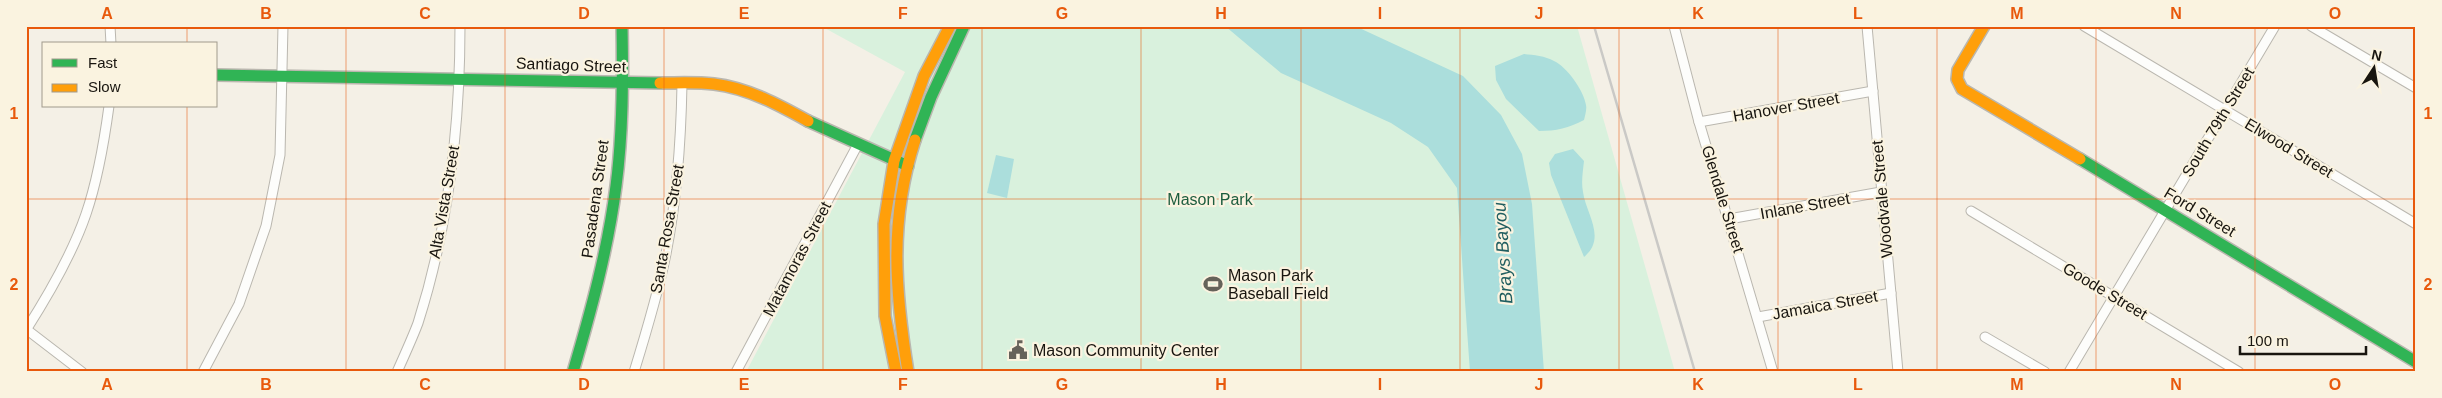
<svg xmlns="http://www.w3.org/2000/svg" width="2442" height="398" font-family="Helvetica,sans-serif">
<rect width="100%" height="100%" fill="#f4f0e6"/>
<!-- green -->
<path fill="#d9f1dd" d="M821,26h756l98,346h-929l159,-300z"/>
<!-- water -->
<g fill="#abdedc">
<path d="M1225,26h130l108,50 38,39 21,39 10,50 12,168h-74l-13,-184 -29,-41 -37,-24 -110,-50z"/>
<path d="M1524,54c10,1 21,2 30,7 13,6 30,30 32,44 1,4 -1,11 -2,15 -15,8 -28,11 -45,11l-33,-32 -10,-19 -1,-14z"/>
<path d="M1573,149l11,12c-1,10 -3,21 -1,31 3,22 24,46 1,65l-33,-82 -2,-12 6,-9z"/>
<path d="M996,155l18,4 -7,39 -20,-5z"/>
</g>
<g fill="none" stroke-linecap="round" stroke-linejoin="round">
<!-- street casing -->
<g stroke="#bab7af" stroke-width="11">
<g id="street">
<path d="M110,26l1,18"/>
<path d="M1674,26l25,96 74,250"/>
<path d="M1867,26l31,346"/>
<path d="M2084,26l332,198"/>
<path d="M2311,26l105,62"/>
<path d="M1699,122l174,-31"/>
<path d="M1971,211l268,161"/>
<path d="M1729,219l152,-27"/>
<path d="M1758,317l133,-24"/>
<path d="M26,329l56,43"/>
<path d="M26,330c23,-36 46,-75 60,-116 12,-35 18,-71 23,-108"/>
<path d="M1985,337l60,35"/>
<path d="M203,372l36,-68 27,-78 14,-71 3,-129"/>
<path d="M397,372c7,-16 15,-33 21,-49 31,-97 42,-196 42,-297"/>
<path d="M634,372c12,-39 24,-78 32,-118 11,-56 15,-113 16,-170"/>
<path d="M736,372l121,-226"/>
<path d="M2069,372l206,-346"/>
</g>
</g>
<!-- fast casing -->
<g stroke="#bab7af" stroke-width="14">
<g id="fast">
<path d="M216,75l444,8"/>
<path d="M808,121l100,45"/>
<path d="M915,140l16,-43 33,-71"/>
<path d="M2080,159l336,203"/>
<path d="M573,372c18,-61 35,-123 43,-186 7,-53 7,-107 6,-160"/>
</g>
</g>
<!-- slow casing -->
<g stroke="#bab7af" stroke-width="14">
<g id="slow">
<path d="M1984,26l-26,44 -1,9 5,10 118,70"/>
<path d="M660,83c18,0 37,-1 54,1 34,4 65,21 94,37"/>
<path d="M896,372l-11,-56 -1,-92 10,-63 30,-85 26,-50"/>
<path d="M908,372c-13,-81 -19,-152 7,-232"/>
</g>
</g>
<!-- street -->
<use href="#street" stroke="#fdfdfb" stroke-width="9"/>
<!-- fast -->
<use href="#fast" stroke="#30b455" stroke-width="11"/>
<!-- slow -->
<use href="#slow" stroke="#ff9f0a" stroke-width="11"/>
<!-- rail -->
<path stroke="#cac9c6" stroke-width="2.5" d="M1594,26l101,346"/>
</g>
<!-- grid -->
<path fill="none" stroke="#e8590c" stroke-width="1" stroke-opacity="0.55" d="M187,26v18M346,26v346M505,26v346M664,26v346M823,26v346M982,26v346M1141,26v346M1301,26v346M1460,26v346M1619,26v346M1778,26v346M1937,26v346M2096,26v346M2255,26v346M187,106v266M26,199h2390"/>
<!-- icons -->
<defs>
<g id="stadium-bare" transform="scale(1.5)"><path d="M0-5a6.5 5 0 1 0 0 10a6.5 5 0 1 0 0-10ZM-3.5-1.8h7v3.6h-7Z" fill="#65625a" stroke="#faf3e0" stroke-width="2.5" paint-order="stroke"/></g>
<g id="civic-bare" transform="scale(1.5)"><path d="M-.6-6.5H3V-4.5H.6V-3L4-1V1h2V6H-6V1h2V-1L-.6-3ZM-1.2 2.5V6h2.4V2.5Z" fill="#65625a" stroke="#faf3e0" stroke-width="2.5" paint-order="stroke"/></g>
</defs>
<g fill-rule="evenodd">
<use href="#stadium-bare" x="1213" y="284"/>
<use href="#civic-bare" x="1018" y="350"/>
</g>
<g text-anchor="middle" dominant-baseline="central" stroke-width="4.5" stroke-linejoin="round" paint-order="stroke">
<!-- street labels -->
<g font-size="16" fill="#18150f" stroke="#faf3e0">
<text transform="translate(571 65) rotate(2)">Santiago Street</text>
<text transform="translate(1786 107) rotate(-10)">Hanover Street</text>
<text transform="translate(2218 122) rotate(-59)">South 79th Street</text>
<text transform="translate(2289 148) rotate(31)">Elwood Street</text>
<text transform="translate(595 199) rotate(-82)">Pasadena Street</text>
<text transform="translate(1723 199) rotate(73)">Glendale Street</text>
<text transform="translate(1882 199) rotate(-95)">Woodvale Street</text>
<text transform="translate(444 202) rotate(-80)">Alta Vista Street</text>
<text transform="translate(1805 206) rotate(-10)">Inlane Street</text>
<text transform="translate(2200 212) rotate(31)">Ford Street</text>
<text transform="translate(667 229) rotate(-80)">Santa Rosa Street</text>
<text transform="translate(797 259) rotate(-62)">Matamoras Street</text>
<text transform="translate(2105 291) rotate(31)">Goode Street</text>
<text transform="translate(1825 305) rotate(-10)">Jamaica Street</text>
</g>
<!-- park labels -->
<g font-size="16" fill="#1d5d3e" stroke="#faf3e0">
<text x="1210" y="199">Mason Park</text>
</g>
<!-- poi labels -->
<g font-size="16" fill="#18150f" stroke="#faf3e0" text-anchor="start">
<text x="1228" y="275">Mason Park<tspan x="1228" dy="18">Baseball Field</tspan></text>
<text x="1033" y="350">Mason Community Center</text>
</g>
<!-- water labels -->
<g font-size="18" font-style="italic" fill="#205e60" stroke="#faf3e0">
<text transform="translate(1503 253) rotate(-94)">Brays Bayou</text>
</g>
</g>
<!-- border -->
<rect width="2442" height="398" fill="none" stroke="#faf3e0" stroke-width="55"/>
<!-- legend -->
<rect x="42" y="42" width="175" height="65" fill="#faf3e0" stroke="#a09a8c"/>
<rect x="52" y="59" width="25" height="8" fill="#30b455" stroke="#a09a8c"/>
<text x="88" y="68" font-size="15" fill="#18150f">Fast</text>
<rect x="52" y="84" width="25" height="8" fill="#ff9f0a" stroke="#a09a8c"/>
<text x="88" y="92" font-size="15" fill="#18150f">Slow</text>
<!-- north arrow -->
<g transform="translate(2374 68) rotate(12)" stroke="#faf3e0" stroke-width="4" paint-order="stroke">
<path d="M0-4L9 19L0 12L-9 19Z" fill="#18150f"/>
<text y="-8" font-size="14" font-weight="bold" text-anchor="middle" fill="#18150f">N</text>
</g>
<!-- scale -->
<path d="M2240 346v8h126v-8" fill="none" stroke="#18150f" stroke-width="2.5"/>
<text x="2247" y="346" font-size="15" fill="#18150f" stroke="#faf3e0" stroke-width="4" paint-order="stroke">100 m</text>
<rect x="28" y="28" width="2386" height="342" fill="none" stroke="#e8590c" stroke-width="2"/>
<g font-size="16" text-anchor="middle" font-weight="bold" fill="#e8590c">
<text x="107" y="19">A</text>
<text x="266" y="19">B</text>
<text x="425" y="19">C</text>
<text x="584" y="19">D</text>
<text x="744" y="19">E</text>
<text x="903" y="19">F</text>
<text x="1062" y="19">G</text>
<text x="1221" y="19">H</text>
<text x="1380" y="19">I</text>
<text x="1539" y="19">J</text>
<text x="1698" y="19">K</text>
<text x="1858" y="19">L</text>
<text x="2017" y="19">M</text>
<text x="2176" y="19">N</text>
<text x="2335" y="19">O</text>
<text x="14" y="119">1</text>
<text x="2428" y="119">1</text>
<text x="14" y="290">2</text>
<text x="2428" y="290">2</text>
<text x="107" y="390">A</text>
<text x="266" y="390">B</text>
<text x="425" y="390">C</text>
<text x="584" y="390">D</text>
<text x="744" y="390">E</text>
<text x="903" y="390">F</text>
<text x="1062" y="390">G</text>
<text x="1221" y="390">H</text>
<text x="1380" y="390">I</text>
<text x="1539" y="390">J</text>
<text x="1698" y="390">K</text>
<text x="1858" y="390">L</text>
<text x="2017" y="390">M</text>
<text x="2176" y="390">N</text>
<text x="2335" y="390">O</text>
</g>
</svg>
